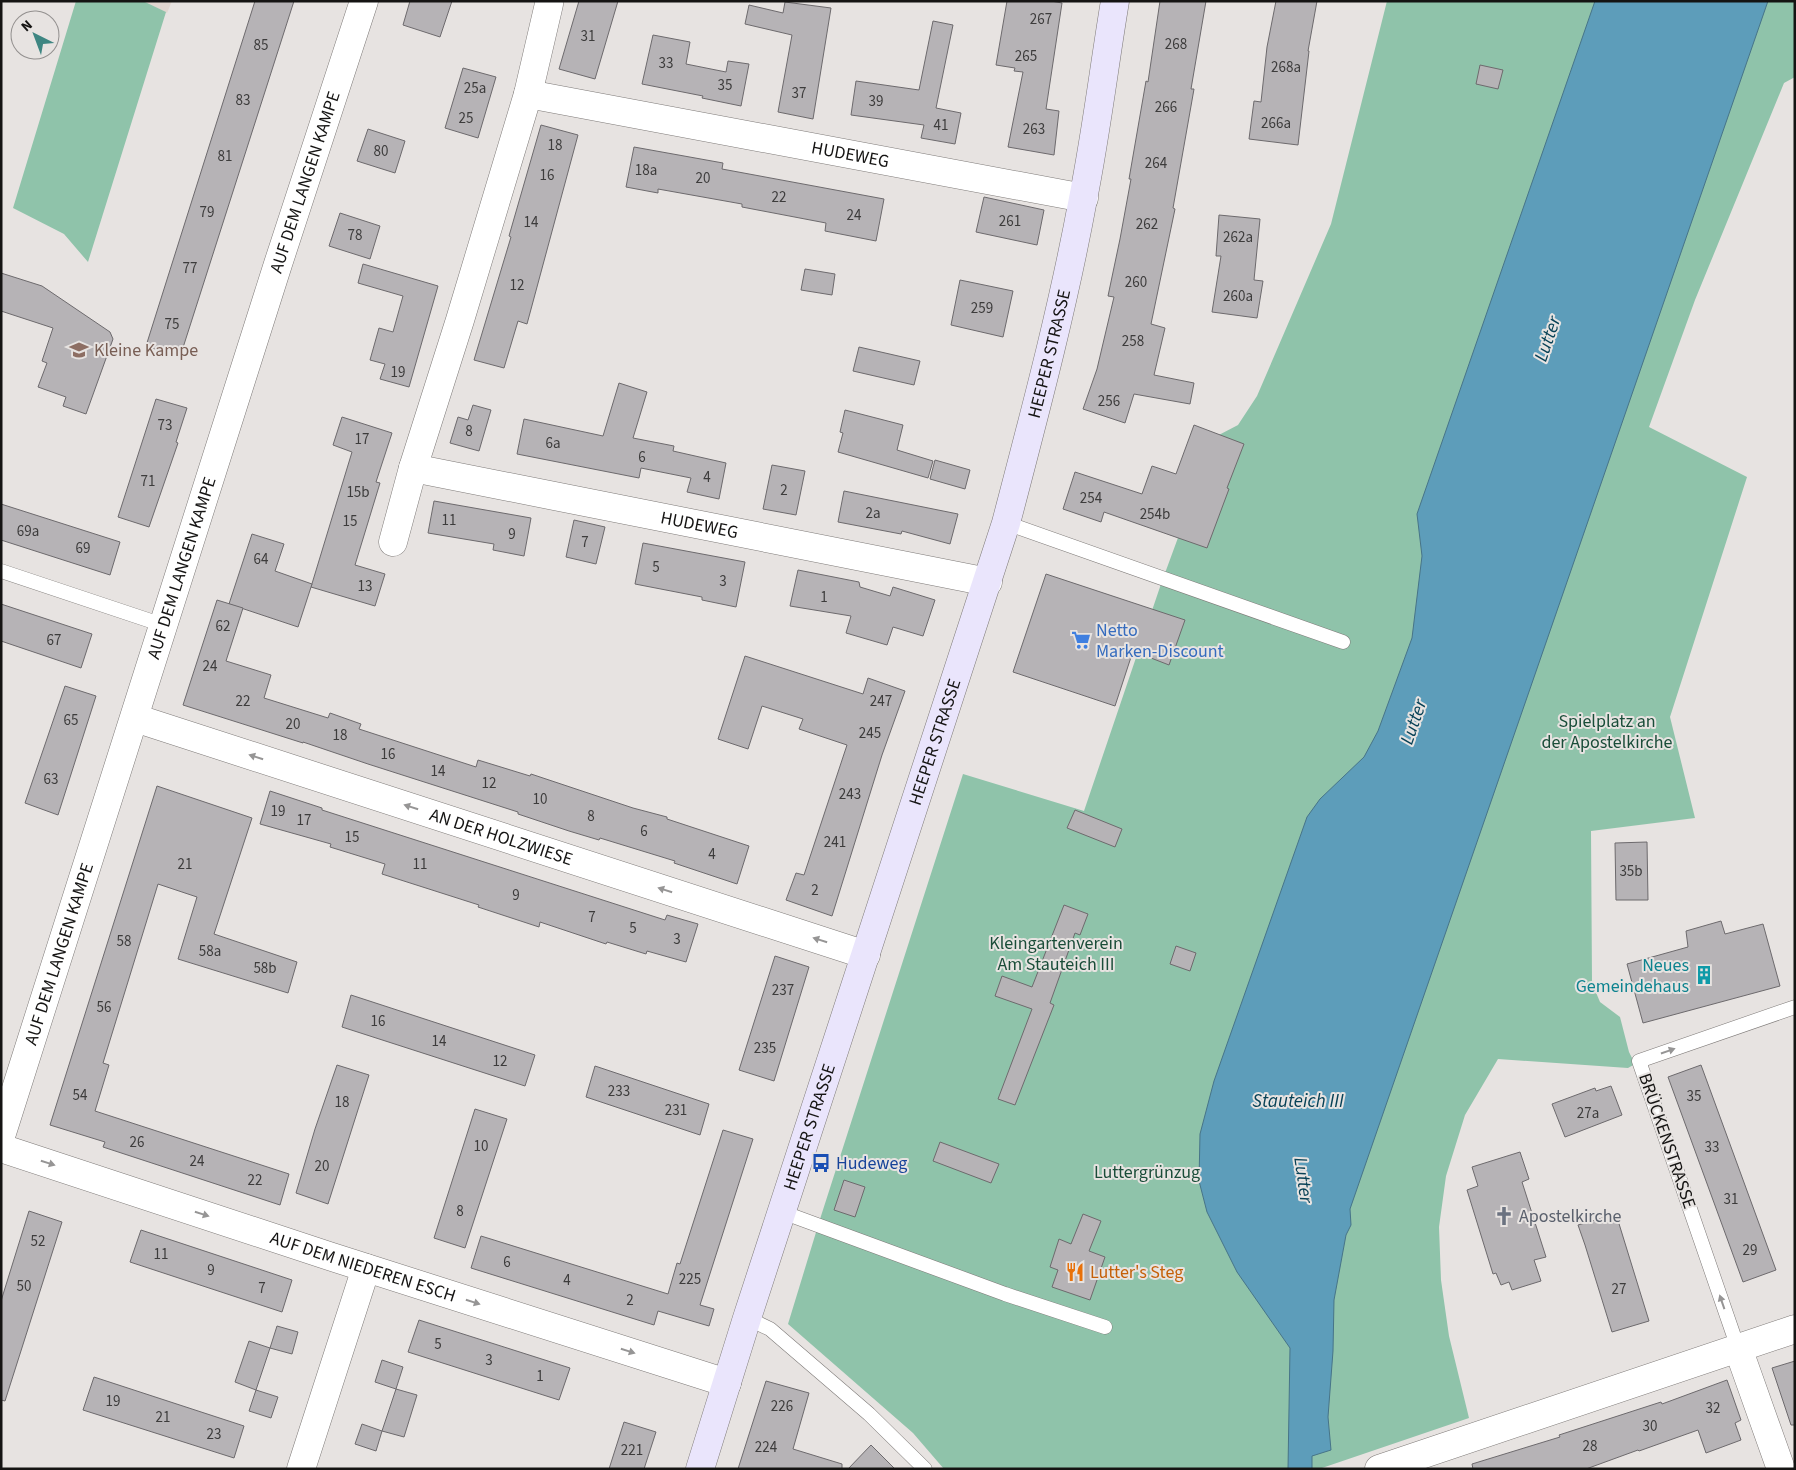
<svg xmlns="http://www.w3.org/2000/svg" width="1796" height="1470" font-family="'Source Sans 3',sans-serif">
<rect width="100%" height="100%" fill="#e7e3e1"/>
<!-- built -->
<path fill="#e1d6d0" d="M143,1h29l-5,12z"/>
<!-- green -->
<g fill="#8fc3aa">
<path d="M76,1h67l23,11 -78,250 -24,-28 -51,-26z"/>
<path d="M1387,1h408v76l-11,6 -89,217 -46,127 98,50 -77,240 25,101 -104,13 1,152 8,19 20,15 9,35 6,12 -7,4 -130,-9 -33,56 -19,61 -7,51 2,53 8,56 20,82 -150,51h-375l-31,-36 -125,-109 33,-108 142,-442 121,37 77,-227 54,-147 23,-12 19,-29 74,-172z"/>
</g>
<!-- water -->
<path fill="#5d9dba" stroke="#477488" d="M1595,1h173l-418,1208 1,16 -5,10 -12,65 -1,51 -5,66 3,33 -19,6v13h-24l2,-121 -53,-76 -30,-60 -8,-31 1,-47 14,-53 93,-264 13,-18 44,-42 14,-26 34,-93 10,-82 -5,-42z"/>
<!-- building -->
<g fill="#b6b3b6" stroke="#6d6a6d">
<path d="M255,1h39l-114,356 -34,-11z"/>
<path d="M410,1h42l-12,36 -37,-12z"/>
<path d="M579,1h39l-23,78 -36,-10z"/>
<path d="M1007,1h44l11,2 -16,106 13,2 -5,44 -46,-8 15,-75 -9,-1 1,-3 -19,-3z"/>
<path d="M1160,1h46l-15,88h3l-21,119 2,1 -24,115 14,4 -11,47 40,8 -4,21 -56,-10 -9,29 -42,-14 14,-40 17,-72 -6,-1 12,-57 11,-60h-2l17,-98 2,1z"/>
<path d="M1276,1h41l-9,50h1l-11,94 -49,-6 5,-38 7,1 6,-55z"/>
<path d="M785,2l46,6 -18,111 -35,-7 14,-77 -47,-11 4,-19 34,8z"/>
<path d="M933,21l20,4 -17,83 25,5 -6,31 -34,-6 3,-13 -73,-10 5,-34 63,9z"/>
<path d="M653,35l37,7 -4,22 40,8 2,-11 21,3 -8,42 -39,-8 1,-2 -61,-12z"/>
<path d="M1480,65l23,5 -5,19 -22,-5z"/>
<path d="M463,68l33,9 -18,61 -33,-10z"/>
<path d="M541,125l37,10 -51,189 -9,-3 -14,47 -30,-8 37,-123 -2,-1z"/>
<path d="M368,129l37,12 -10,32 -38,-12z"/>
<path d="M634,147l89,16 -1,6 162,30 -8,42 -51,-10 1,-8 -84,-16v-3l-84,-15v4l-32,-6z"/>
<path d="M984,197l60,13 -7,35 -61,-13z"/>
<path d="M340,213l40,13 -10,33 -41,-13z"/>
<path d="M1219,215l41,4 -6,61 9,1 -6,37 -45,-6 9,-56h-5z"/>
<path d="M363,264l75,22 -29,101 -29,-8 5,-15 -15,-4 9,-32 14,4 10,-36 -45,-13z"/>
<path d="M805,269l30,5 -3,21 -31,-5z"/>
<path d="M1,273l41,13 68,46 3,7 -27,75 -23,-8 3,-9 -28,-10 9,-24 -5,-2 11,-33 -52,-17z"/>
<path d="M960,280l53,11 -10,46 -52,-12z"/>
<path d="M859,347l61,14 -6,24 -61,-14z"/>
<path d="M619,383l28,9 -14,46 41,8 -1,5 53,12 -7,36 -32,-7 4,-14 -50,-10 -2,10 -122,-24 7,-35 79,17z"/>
<path d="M156,399l31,9 -11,34 2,1 -29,84 -31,-10z"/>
<path d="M473,405l18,5 -12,41 -29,-8 8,-26 10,3z"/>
<path d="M845,410l58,15 -6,25 36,11 -5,17 -90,-26 5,-19 -3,-1z"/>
<path d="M342,417l50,16 -16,49 4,1 -25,82 30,9 -10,32 -64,-19 41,-135 -19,-7z"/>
<path d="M1194,425l50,19 -17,44 2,1 -22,59 -103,-36 -3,10 -38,-13 12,-37 67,22 10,-28 24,8z"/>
<path d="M935,460l35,10 -5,19 -35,-10z"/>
<path d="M772,465l33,6 -9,44 -33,-6z"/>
<path d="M844,491l114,23 -8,30 -48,-13 -1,3 -63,-12z"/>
<path d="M434,501l97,17 -7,38 -31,-6 1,-6 -66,-11z"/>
<path d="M1,504l119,38 -10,33 -109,-35z"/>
<path d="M574,520l31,7 -9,37 -30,-7z"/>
<path d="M252,534l32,10 -9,27 37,13 -14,43 -69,-23z"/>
<path d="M643,543l102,19 -9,45 -34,-7v-3l-67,-13z"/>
<path d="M798,570l61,12 1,5 30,9 3,-9 42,13 -12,36 -30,-9 -6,18 -41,-12 5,-17 -61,-10z"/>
<path d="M1046,574l139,46 -16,45 -36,-14 -18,55 -102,-34z"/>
<path d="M217,600l26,8 -17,53 45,14 -7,23 64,20 2,-5 31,11 -2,5 117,38 2,-7 52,16 1,-2 102,34 34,9v2l82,27 -12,38 -63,-21 1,-2 -75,-23 -1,2 -30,-9 -51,-17v-2l-150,-48 -65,-22v1l-120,-38z"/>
<path d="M1,604l91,30 -11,34 -80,-27z"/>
<path d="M745,656l118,38 5,-16 37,13 -23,64 -50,161 -46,-16 10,-27 8,2 43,-130 -48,-16 4,-10 -41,-13 -14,43 -30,-10z"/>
<path d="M65,686l31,10 -38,119 -33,-12z"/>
<path d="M157,786l95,32 -38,116 83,28 -9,31 -110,-34 19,-62 -39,-13 -55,179 6,2 -14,46 194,63 -9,31 -177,-58 2,-5 -55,-17z"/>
<path d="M270,791l52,17v2l343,110 2,-5 31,9 -12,38 -39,-11 -1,3 -39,-12 -1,2 -66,-22 -1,5 -61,-20 1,-2 -97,-31 3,-10 -55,-17 1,-3 -71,-20z"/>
<path d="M1075,810l47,19 -7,18 -48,-19z"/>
<path d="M1647,842l1,58h-32l-1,-57z"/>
<path d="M1064,905l24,9 -8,21 -5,-2 -25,70 4,2 -39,100 -17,-6 34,-90 -37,-13 7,-20 30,11z"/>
<path d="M1721,921l4,13 38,-10 17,62 -137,37 -16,-59 61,-17 -2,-16z"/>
<path d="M1176,946l20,7 -6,18 -20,-7z"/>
<path d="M775,956l34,11 -35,114 -35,-11z"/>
<path d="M351,995l184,60 -10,31 -183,-59z"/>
<path d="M337,1065l32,10 -41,129 -32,-11 19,-64z"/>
<path d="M1701,1065l75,205 -33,12 -75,-205z"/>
<path d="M595,1066l114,38 -9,31 -114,-38z"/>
<path d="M1611,1086l11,29 -57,22 -13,-33 43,-16 1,3z"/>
<path d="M475,1109l32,10 -42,129 -31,-10z"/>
<path d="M723,1130l30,9 -53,166 14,4 -5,17 -51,-15 -4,14 -183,-57 10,-32 187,58 9,-31 3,1z"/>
<path d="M940,1142l59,22 -8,19 -58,-22z"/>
<path d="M1520,1152l9,27 -7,3 24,75 -12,3 7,21 -29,9 -3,-8 -8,3 -5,-12 -3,1 -26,-84 11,-4 -6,-19z"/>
<path d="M844,1180l21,7 -10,30 -21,-7z"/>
<path d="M29,1211l33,11 -57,179 -4,-1v-99z"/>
<path d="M1083,1214l18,7 -12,30 16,6 -15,43 -38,-13 6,-17 -8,-3 9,-28 12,5z"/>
<path d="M1616,1214l33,107 -37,11 -27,-87 -7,-20z"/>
<path d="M141,1230l151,50 -10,32 -152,-50z"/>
<path d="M419,1320l151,48 -11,32 -151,-48z"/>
<path d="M277,1326l21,6 -6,22 -22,-6z"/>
<path d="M249,1341l21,7 -14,42 -21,-8z"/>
<path d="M382,1360l21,7 -7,22 -21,-7z"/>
<path d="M1795,1361v64h-4l-19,-57z"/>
<path d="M94,1377l150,49 -10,32 -151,-48z"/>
<path d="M1727,1380l14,40 -6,3 6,17 -35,13 -8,-23 -59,21 -1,-1 -52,19h-113l-1,-5 88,-27 -1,-2 102,-33 1,2z"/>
<path d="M766,1381l43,12 -16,56 49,15v5h-104z"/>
<path d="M396,1389l21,6 -13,42 -22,-6z"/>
<path d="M256,1390l22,7 -7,21 -22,-7z"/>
<path d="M624,1422l32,10 -12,37h-35z"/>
<path d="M362,1424l20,7 -6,20 -21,-7z"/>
<path d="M871,1445l24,24h-47z"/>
</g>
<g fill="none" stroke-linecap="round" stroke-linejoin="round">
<!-- service casing -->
<g stroke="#7e7a78" stroke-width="15">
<g id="service">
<path d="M1006,523l337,119"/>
<path d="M1,571l162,54"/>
<path d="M782,1212l223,82 100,33"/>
<path d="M747,1318l23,11 99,85 56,55"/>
<path d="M1738,1348l-99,-287 156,-54"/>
</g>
</g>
<!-- minor casing -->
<g stroke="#7e7a78" stroke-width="29">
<g id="minor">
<path id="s1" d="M528,94l556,104"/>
<path id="s2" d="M413,468l575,114"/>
<path d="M393,542l20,-74 47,-148 68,-226 21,-90"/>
<path id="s3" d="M135,718l731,237"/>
<path id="s4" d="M1,1136l277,-872 86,-263"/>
<path id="s5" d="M1,1148l328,108 398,127"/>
<path d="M1738,1348l43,121"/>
<path d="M301,1469l65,-201"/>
<path d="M1379,1469l416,-140"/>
</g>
</g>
<!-- secondary casing -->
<g stroke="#7e7a78" stroke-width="29">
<g id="secondary">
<path id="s6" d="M700,1469l47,-151 259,-795c28,-107 57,-215 77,-324 13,-65 21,-132 32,-198"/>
</g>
</g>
<!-- service -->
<use href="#service" stroke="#fff" stroke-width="14"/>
<!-- minor -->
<use href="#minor" stroke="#fff" stroke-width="28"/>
<!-- secondary -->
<use href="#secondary" stroke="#eae5fc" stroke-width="28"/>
</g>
<!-- one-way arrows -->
<defs><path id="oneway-solid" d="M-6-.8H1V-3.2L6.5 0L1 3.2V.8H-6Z" transform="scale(1.25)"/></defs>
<g fill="#969595">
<use href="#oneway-solid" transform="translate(256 757) rotate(-162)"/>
<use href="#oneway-solid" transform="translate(411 807) rotate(-162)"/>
<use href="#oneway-solid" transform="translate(665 890) rotate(-162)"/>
<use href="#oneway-solid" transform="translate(820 940) rotate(-162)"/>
<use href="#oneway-solid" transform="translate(1668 1051) rotate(-19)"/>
<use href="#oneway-solid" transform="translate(48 1163) rotate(18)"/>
<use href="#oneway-solid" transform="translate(202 1214) rotate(18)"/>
<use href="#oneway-solid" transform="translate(473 1302) rotate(18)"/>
<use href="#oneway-solid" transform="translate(1722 1302) rotate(-109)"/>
<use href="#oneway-solid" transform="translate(628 1351) rotate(18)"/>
</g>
<!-- icons -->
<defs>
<g id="school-bare" transform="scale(1.5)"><path d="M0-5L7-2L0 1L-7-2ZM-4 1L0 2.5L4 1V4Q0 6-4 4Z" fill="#8d6e63" stroke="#e7e3e1" stroke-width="2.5" paint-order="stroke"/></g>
<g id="supermarket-bare" transform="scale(1.5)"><path d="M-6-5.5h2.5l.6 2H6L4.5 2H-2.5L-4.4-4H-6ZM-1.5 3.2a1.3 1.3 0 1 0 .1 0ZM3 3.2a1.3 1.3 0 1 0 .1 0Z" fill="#3f7fe0" stroke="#e7e3e1" stroke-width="2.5" paint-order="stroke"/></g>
<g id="building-bare" transform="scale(1.5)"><path d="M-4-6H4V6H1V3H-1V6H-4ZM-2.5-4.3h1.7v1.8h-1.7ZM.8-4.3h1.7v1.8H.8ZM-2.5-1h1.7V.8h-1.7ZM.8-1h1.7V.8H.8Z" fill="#0f9aa8" stroke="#e7e3e1" stroke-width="2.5" paint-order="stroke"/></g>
<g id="bus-bare" transform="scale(1.5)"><path d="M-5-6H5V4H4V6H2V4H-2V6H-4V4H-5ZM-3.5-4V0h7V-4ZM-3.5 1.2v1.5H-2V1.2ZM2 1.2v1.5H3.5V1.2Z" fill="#1a4fb4" stroke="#e7e3e1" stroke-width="2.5" paint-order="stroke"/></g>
<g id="church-bare" transform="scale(1.5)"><path d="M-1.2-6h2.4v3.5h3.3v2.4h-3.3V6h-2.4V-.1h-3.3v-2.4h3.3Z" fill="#6b7280" stroke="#e7e3e1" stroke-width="2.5" paint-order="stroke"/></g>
<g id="restaurant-bare" transform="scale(1.5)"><path d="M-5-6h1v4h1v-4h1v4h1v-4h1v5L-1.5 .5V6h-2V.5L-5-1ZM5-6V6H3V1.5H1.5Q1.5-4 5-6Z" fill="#e8710a" stroke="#e7e3e1" stroke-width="2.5" paint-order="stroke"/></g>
</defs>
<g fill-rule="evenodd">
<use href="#school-bare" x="79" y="350"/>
<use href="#supermarket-bare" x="1081" y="640"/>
<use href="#building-bare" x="1704" y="975"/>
<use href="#bus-bare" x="821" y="1163"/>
<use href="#church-bare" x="1504" y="1216"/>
<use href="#restaurant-bare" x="1075" y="1272"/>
</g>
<g text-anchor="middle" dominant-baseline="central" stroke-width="4" stroke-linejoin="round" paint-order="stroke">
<!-- number labels -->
<g font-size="15" fill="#3d3c3c">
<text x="1041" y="19">267</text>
<text x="588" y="36">31</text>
<text x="1176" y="44">268</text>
<text x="261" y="45">85</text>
<text x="1026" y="56">265</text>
<text x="666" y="63">33</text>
<text x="1286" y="67">268a</text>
<text x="725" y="85">35</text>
<text x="475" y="88">25a</text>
<text x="799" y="93">37</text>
<text x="243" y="100">83</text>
<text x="876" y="101">39</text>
<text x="1166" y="107">266</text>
<text x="466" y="118">25</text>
<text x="1276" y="123">266a</text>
<text x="941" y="125">41</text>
<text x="1034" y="129">263</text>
<text x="555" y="145">18</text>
<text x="381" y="151">80</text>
<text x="225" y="156">81</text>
<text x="1156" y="163">264</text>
<text x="646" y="170">18a</text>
<text x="547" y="175">16</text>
<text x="703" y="178">20</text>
<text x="779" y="197">22</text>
<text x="207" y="212">79</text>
<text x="854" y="215">24</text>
<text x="1010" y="221">261</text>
<text x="531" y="222">14</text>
<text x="1147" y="224">262</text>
<text x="355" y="235">78</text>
<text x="1238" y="237">262a</text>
<text x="190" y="268">77</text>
<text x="1136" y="282">260</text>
<text x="517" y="285">12</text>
<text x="1238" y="296">260a</text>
<text x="982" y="308">259</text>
<text x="172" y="324">75</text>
<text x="1133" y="341">258</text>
<text x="398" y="372">19</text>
<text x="1109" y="401">256</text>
<text x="165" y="425">73</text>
<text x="469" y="431">8</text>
<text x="362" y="439">17</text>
<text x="553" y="443">6a</text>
<text x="642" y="457">6</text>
<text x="707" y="477">4</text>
<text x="148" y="481">71</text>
<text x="784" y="490">2</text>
<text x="358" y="492">15b</text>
<text x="1091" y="498">254</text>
<text x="873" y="513">2a</text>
<text x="1155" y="514">254b</text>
<text x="449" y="520">11</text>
<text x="350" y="521">15</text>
<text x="28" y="531">69a</text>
<text x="512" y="534">9</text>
<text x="585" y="542">7</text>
<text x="83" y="548">69</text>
<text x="261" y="559">64</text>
<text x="656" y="567">5</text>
<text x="723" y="581">3</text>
<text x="365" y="586">13</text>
<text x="824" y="597">1</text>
<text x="223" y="626">62</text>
<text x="54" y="640">67</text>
<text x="210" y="666">24</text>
<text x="243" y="701">22</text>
<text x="881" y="701">247</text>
<text x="71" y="720">65</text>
<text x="293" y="724">20</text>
<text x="870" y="733">245</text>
<text x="340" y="735">18</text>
<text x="388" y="754">16</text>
<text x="438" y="771">14</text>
<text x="51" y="779">63</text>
<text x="489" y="783">12</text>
<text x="850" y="794">243</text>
<text x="540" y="799">10</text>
<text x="278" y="811">19</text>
<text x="591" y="816">8</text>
<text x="304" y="820">17</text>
<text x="644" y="831">6</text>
<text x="352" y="837">15</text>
<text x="835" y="842">241</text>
<text x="712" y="854">4</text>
<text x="185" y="864">21</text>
<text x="420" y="864">11</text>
<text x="1631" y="871">35b</text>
<text x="815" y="890">2</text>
<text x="516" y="895">9</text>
<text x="592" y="917">7</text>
<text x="633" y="928">5</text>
<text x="677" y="939">3</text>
<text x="124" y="941">58</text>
<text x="210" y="951">58a</text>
<text x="265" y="968">58b</text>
<text x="783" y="990">237</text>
<text x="104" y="1007">56</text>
<text x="378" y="1021">16</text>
<text x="439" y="1041">14</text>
<text x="765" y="1048">235</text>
<text x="500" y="1061">12</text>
<text x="619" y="1091">233</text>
<text x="80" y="1095">54</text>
<text x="1694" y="1096">35</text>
<text x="342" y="1102">18</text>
<text x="676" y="1110">231</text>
<text x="1588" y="1113">27a</text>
<text x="137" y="1142">26</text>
<text x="481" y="1146">10</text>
<text x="1712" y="1147">33</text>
<text x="197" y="1161">24</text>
<text x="322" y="1166">20</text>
<text x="255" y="1180">22</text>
<text x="1731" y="1199">31</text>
<text x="460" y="1211">8</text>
<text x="38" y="1241">52</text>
<text x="1750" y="1250">29</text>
<text x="161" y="1254">11</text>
<text x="507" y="1262">6</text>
<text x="211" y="1270">9</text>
<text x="690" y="1279">225</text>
<text x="567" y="1280">4</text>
<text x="24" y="1286">50</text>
<text x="262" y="1288">7</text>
<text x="1619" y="1289">27</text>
<text x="630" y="1300">2</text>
<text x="438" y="1344">5</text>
<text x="489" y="1360">3</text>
<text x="540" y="1376">1</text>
<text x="113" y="1401">19</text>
<text x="782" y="1406">226</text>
<text x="1713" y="1408">32</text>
<text x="163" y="1417">21</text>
<text x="1650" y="1426">30</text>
<text x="214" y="1434">23</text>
<text x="1590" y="1446">28</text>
<text x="766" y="1447">224</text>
<text x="632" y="1450">221</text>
</g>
<!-- street labels -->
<g font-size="18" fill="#151413" stroke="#e7e3e1">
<text stroke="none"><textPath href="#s1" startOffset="328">HUDEWEG</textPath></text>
<text stroke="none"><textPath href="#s4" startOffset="1001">AUF DEM LANGEN KAMPE</textPath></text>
<text stroke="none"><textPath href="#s6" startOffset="1169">HEEPER STRASSE</textPath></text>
<text stroke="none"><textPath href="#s2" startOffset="292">HUDEWEG</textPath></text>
<text stroke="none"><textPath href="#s4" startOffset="596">AUF DEM LANGEN KAMPE</textPath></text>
<text stroke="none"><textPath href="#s6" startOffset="764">HEEPER STRASSE</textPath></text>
<text stroke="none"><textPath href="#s3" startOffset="385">AN DER HOLZWIESE</textPath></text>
<text stroke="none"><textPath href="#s4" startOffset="191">AUF DEM LANGEN KAMPE</textPath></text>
<text stroke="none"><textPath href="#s6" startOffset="359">HEEPER STRASSE</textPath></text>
<text transform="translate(1667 1141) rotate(71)">BRÜCKENSTRASSE</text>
<text stroke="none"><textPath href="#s5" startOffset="381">AUF DEM NIEDEREN ESCH</textPath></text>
</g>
<!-- education labels -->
<g font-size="18" fill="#785e54" stroke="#e7e3e1" text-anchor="start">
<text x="94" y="350">Kleine Kampe</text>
</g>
<!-- shop labels -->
<g font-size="18" fill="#366cbe" stroke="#e7e3e1" text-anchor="start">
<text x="1096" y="630">Netto<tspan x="1096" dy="21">Marken-Discount</tspan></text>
</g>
<!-- park labels -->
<g font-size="18" fill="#1a4d39" stroke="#e7e3e1">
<text x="1607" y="721">Spielplatz an<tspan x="1607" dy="21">der Apostelkirche</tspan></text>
<text x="1056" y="943">Kleingartenverein<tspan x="1056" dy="21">Am Stauteich III</tspan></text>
<text x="1147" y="1172">Luttergrünzug</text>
</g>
<!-- culture labels -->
<g font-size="18" fill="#0d838f" stroke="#e7e3e1" text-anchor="end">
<text x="1689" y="965">Neues<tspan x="1689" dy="21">Gemeindehaus</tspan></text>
</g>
<!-- transit labels -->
<g font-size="18" fill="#164399" stroke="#e7e3e1" text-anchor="start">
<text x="836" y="1163">Hudeweg</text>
</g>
<!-- worship labels -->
<g font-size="18" fill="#5b616d" stroke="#e7e3e1" text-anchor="start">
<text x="1519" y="1216">Apostelkirche</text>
</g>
<!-- food labels -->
<g font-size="18" fill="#c56008" stroke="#e7e3e1" text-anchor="start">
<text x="1090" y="1272">Lutter's Steg</text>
</g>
<!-- water labels -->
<g font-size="19" font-style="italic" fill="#074156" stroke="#e7e3e1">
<text transform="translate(1548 339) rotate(-71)">Lutter</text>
<text transform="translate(1414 722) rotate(-71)">Lutter</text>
<text x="1298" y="1101">Stauteich III</text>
<text transform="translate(1303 1180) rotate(82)">Lutter</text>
</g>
</g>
<!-- border -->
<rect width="1796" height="1470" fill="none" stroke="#151413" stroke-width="5"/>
<!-- north arrow -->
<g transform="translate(35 35) rotate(318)"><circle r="24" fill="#e7e3e1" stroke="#93908f"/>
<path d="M0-4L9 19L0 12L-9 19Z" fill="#3e8682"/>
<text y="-8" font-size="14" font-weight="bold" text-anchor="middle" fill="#151413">N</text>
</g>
</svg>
